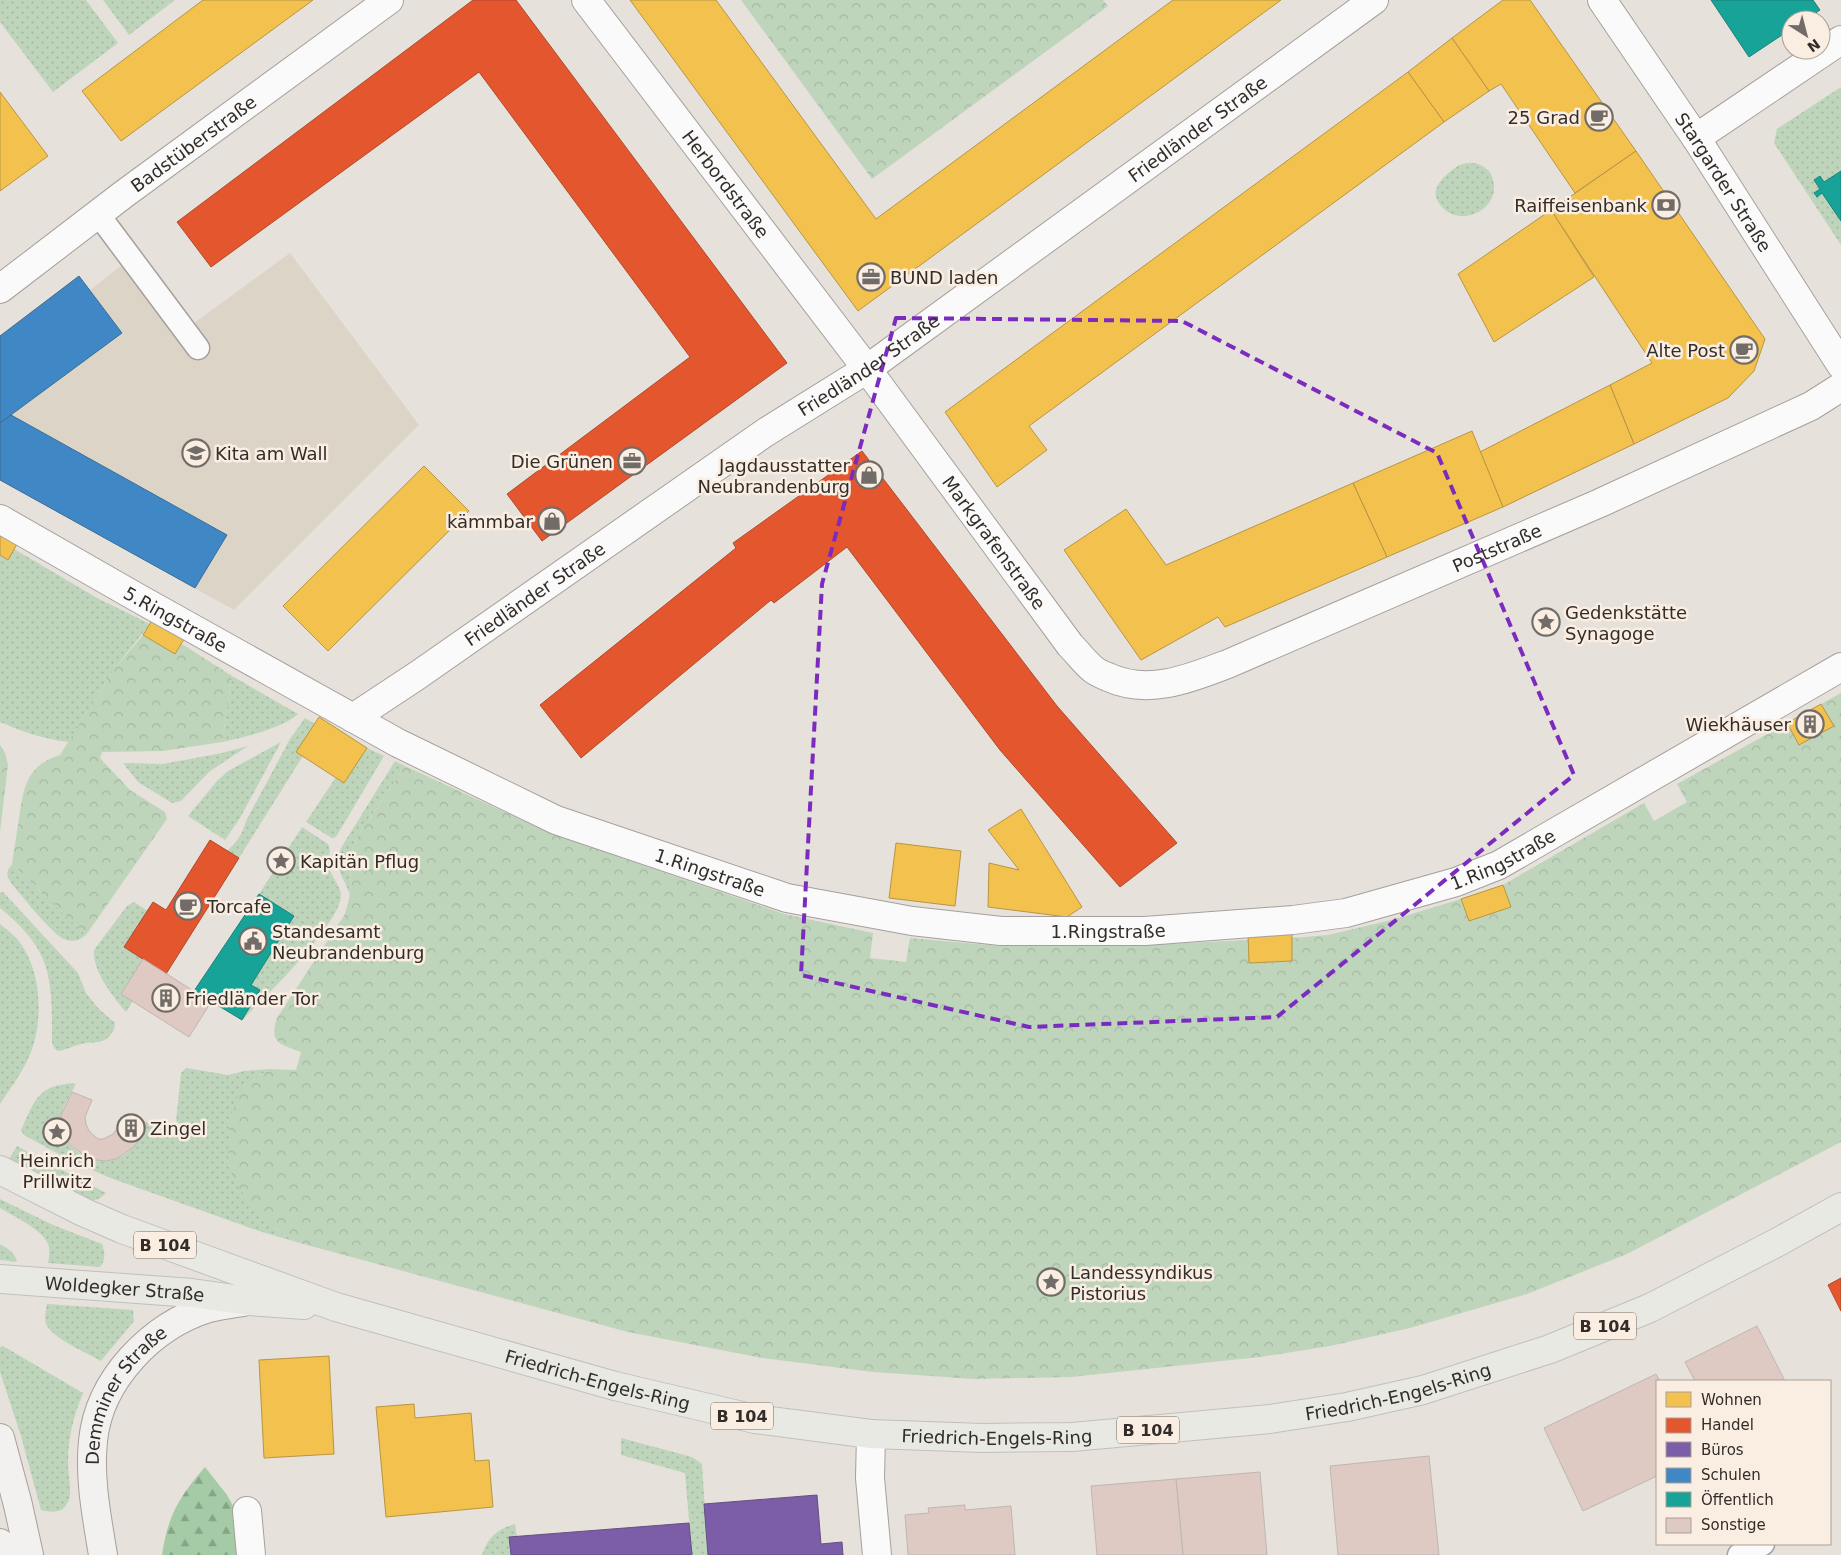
<svg xmlns="http://www.w3.org/2000/svg" width="1841" height="1555" font-family="'DejaVu Sans',sans-serif">
<defs>
<pattern id="grass-dots" width="8" height="8" patternUnits="userSpaceOnUse" patternTransform="scale(1.25)"><rect width="8" height="8" fill="#bed5bc"/><path d="M2 2h.1M6 6h.1" fill="none" stroke="#a4b7a2" stroke-width="1.8" stroke-linecap="round"/></pattern>
<pattern id="forest-firs" width="22" height="20" patternUnits="userSpaceOnUse" patternTransform="scale(1.25)"><rect width="22" height="20" fill="#a4caa6"/><path d="M5 1l3.5 6h-7zM16 11l3.5 6h-7z" fill="#86a487"/></pattern>
<pattern id="park-crowns" width="20" height="18" patternUnits="userSpaceOnUse" patternTransform="scale(1.25)"><rect width="20" height="18" fill="#bed5bc"/><path d="M2 6a3 3 0 1 1 6 0M12 15a3 3 0 1 1 6 0" fill="none" stroke="#a4b7a2"/></pattern>
</defs>
<rect width="100%" height="100%" fill="#e7e1db"/>
<!-- education -->
<path fill="#dcd5c7" d="M290,253l129,172 -185,185 -234,-130v-144l79,-60 11,14 32,-25 53,72z"/>
<!-- grass -->
<g fill="url(#grass-dots)">
<path d="M0,0h86l32,43 -65,49 -53,-70z"/>
<path d="M103,0h72l-46,35z"/>
<path d="M1841,87v84l-17,11 -4,-6 -6,4 6,9 -6,4 2,4 6,-4 19,28v24l-67,-102 3,-14z"/>
<path d="M1475,163c9,3 16,7 18,17 8,28 -30,48 -50,28 -14,-14 -6,-26 8,-37 2,-2 6,-5 9,-6 4,-2 11,-2 15,-2z"/>
<path d="M14,549l83,49 53,26 -35,44 -46,74c-25,-3 -46,-10 -69,-20v-167l8,5z"/>
<path d="M232,676l66,38c-15,14 -56,24 -76,28z"/>
<path d="M305,718l10,6 -12,32 -64,102 -12,-7c10,-9 16,-18 19,-30l44,-82z"/>
<path d="M281,742l-41,76 -15,22 -37,-24 29,-35 11,-10z"/>
<path d="M248,746l-38,25 -29,30 -9,2 -34,-21 -15,-19 40,1 59,-11z"/>
<path d="M367,748l17,8 -48,81 -4,1 -26,-16 30,-45 8,6z"/>
<path d="M395,761l10,5 -48,71 -6,17 -1,41c-7,-21 -17,-26 -9,-47z"/>
<path d="M302,827l26,17c4,8 -1,18 2,26 3,9 10,15 11,25 1,27 -78,105 -99,125l18,-30 -9,-5 43,-68 -35,-23z"/>
<path d="M12,864l74,71c-6,5 -13,8 -22,4 -12,-5 -43,-44 -53,-56 -5,-9 -5,-11 1,-19z"/>
<path d="M3,892l75,81 8,20 12,15 17,15c0,5 -1,7 -4,11 -7,11 -18,7 -30,10 -8,2 -15,6 -23,7l-4,-3 -2,-6c0,-64 1,-91 -52,-134v-15z"/>
<path d="M134,902l14,9c-3,31 -3,76 -22,101 -13,-15 -34,-42 -32,-62l33,-44z"/>
<path d="M0,924c9,7 19,15 24,25 19,30 19,81 3,112 -7,15 -18,29 -27,43z"/>
<path d="M186,1068l42,7 16,-4 25,-2 -18,13 24,146 21,14 -37,-11 -146,-52 -40,-17 -49,-27 -3,-5c10,-20 14,-41 39,-45 6,-1 10,-3 16,-1 -5,10 -13,21 -15,32 -1,5 -1,14 1,19 6,14 30,28 45,26 20,-2 35,-21 40,-38 7,4 18,14 26,14 10,0 12,-11 3,-16l5,-48z"/>
<path d="M17,1146l89,47 -7,6 -11,2 -80,-40z"/>
<path d="M0,1199l53,26 49,19c3,8 4,16 -2,23l-52,-4c1,-5 2,-11 1,-16 -3,-16 -36,-31 -49,-39z"/>
<path d="M0,1244c8,5 15,8 17,18l-17,-2z"/>
<path d="M47,1304l86,6 1,11 -33,40c-14,-8 -49,-23 -55,-37 -2,-6 0,-14 1,-20z"/>
<path d="M3,1346l80,47c-10,25 -15,44 -15,71 0,9 4,27 1,35 -4,14 -15,14 -28,11l-20,-74 -21,-64v-25z"/>
<path d="M621,1438l71,19 10,7 6,91h-16l-7,-82 -64,-18z"/>
<path d="M515,1524l2,13 -8,1 2,17h-29c5,-17 16,-27 33,-31z"/>
</g>
<!-- forest -->
<path fill="url(#forest-firs)" d="M205,1467l22,28 9,16 4,44h-78c6,-40 17,-58 43,-88z"/>
<!-- park -->
<g fill="url(#park-crowns)">
<path d="M741,0h362l5,6 -236,173z"/>
<path d="M143,635l32,19 7,-10 50,32 -10,66 -59,9 -61,1 -2,6 30,32 35,22 2,7 -81,116 -74,-71c2,-16 5,-31 7,-46 5,-31 7,-52 41,-63l55,-87z"/>
<path d="M1841,693v449l-214,112 -100,40 -117,34 -80,18 -70,11 -189,20 -97,2 -101,-7 -111,-14 -134,-26 -332,-90 -21,-14 -29,-30 -13,-20 -5,-17 2,-44 8,-21 13,-14 18,-13 27,1 5,-18c-22,-8 -32,-9 -24,-34l68,-104 5,-19 1,-41 6,-17 48,-71 145,67 234,81 89,19 -3,25 36,4 4,-24 90,8 144,-1 105,-5 1,23 42,-2v-23l36,-3 67,-16 66,-20 8,22 42,-14 -8,-22 141,-82 10,18 33,-19 -10,-18 110,-61 12,22 34,-19 -12,-22z"/>
<path d="M0,745l5,8 3,12 -8,67z"/>
</g>
<!-- homes -->
<g fill="#f2c14e" stroke="#b89543">
<path d="M203,0h110l-192,141 -39,-50z"/>
<path d="M630,0h86l160,219 297,-219h108l-423,311z"/>
<path d="M1503,0h27l106,151 -61,42 -74,-109 -12,7 -37,-53z"/>
<path d="M1452,38l37,53 -45,31 -36,-50z"/>
<path d="M1408,72l36,50 -415,304 18,24 -50,37 -52,-75z"/>
<path d="M0,92l48,64 -48,35z"/>
<path d="M1636,151l129,188 -11,32 -26,27 -94,46 -24,-59 42,-22 -101,-153z"/>
<path d="M1551,210l43,67 -100,65 -36,-68z"/>
<path d="M1610,385l24,59 -131,63 -23,-55z"/>
<path d="M1472,431l31,76 -116,50 -34,-74z"/>
<path d="M424,466l45,45 -141,140 -45,-45z"/>
<path d="M1353,483l34,74 -162,70 -7,-10 -77,43 -77,-110 62,-41 40,56z"/>
<path d="M0,527l20,12 -12,21 -8,-5z"/>
<path d="M156,614l32,19 -13,21 -32,-19z"/>
<path d="M1821,704l13,22 -35,19 -12,-22z"/>
<path d="M319,717l48,31 -23,35 -48,-31z"/>
<path d="M1021,809l61,98 -15,10 -79,-10 1,-44 30,7 -31,-40z"/>
<path d="M896,843l65,8 -6,55 -66,-8z"/>
<path d="M1503,885l8,22 -42,14 -8,-22z"/>
<path d="M1292,932v29l-43,2 -1,-30z"/>
<path d="M329,1356l5,98 -70,4 -5,-98z"/>
<path d="M414,1404l1,14 56,-5 4,48 14,-1 4,47 -107,10 -10,-110z"/>
</g>
<!-- shops -->
<g fill="#e4572e" stroke="#af4a2c">
<path d="M473,0h43l271,363 -245,178 -35,-47 183,-137 -211,-285 -268,195 -34,-45z"/>
<path d="M862,451l195,255 120,137 -57,44 -120,-137 -153,-203 -73,56 -3,-3 -190,158 -41,-53 196,-157 -3,-5z"/>
<path d="M210,840l29,18 -73,116 -42,-27 29,-45 13,8z"/>
<path d="M1841,1278v33l-13,-26z"/>
</g>
<!-- offices -->
<g fill="#7b5ea7" stroke="#654f81">
<path d="M817,1495l4,49 21,-2 1,13h-135l-4,-51z"/>
<path d="M689,1523l3,32h-181l-2,-18z"/>
</g>
<!-- schools -->
<g fill="#3f88c5" stroke="#3b6d96">
<path d="M79,276l43,57 -122,90v-87z"/>
<path d="M11,415l216,120 -32,53 -195,-108v-57z"/>
</g>
<!-- public -->
<g fill="#17a398" stroke="#1f8077">
<path d="M1711,0h102l7,10 -15,10h-14v9l-42,28z"/>
<path d="M1841,171v50l-19,-28 -5,4 -3,-4 6,-4 -6,-9 6,-4 4,6z"/>
<path d="M259,894l35,22 -43,69 9,5 -18,30 -48,-29z"/>
</g>
<!-- building -->
<g fill="#dec9c3" stroke="#bdb7b3">
<path d="M143,959l68,43 -22,35 -68,-43z"/>
<path d="M72,1092l20,8 -7,17 1,7 3,7 9,8h5l10,-5 15,-20 19,9 -3,9 -10,15 -18,12 -10,2 -10,-1 -12,-5 -13,-9 -10,-12 -1,-9 1,-10z"/>
<path d="M1757,1326l28,55h-90l-10,-19z"/>
<path d="M1656,1374l4,7h-3v95l-74,35 -39,-83z"/>
<path d="M1429,1456l10,99h-101l-8,-89z"/>
<path d="M1260,1472l7,83h-84l-7,-76z"/>
<path d="M1176,1479l7,76h-86l-6,-69z"/>
<path d="M965,1505v5l46,-4 4,49h-107l-3,-40 24,-2 -1,-5z"/>
</g>
<g fill="none" stroke-linecap="round" stroke-linejoin="round">
<!-- lane casing -->
<g stroke="#a5a09c" stroke-width="25">
<g id="lane">
<path d="M98,214l100,134"/>
<path d="M1739,1555l24,-11"/>
</g>
</g>
<!-- street casing -->
<g stroke="#a5a09c" stroke-width="30">
<g id="street">
<path id="s1" d="M586,0l281,369 203,276c8,8 15,18 24,25 4,3 9,5 14,7 41,19 83,1 122,-14l370,-160 211,-97 30,-19"/>
<path id="s2" d="M1602,0l94,138 145,227"/>
<path d="M1696,138l145,-98"/>
<path id="s3" d="M0,289l124,-95 265,-194"/>
<path id="s4" d="M0,519l138,79 260,145 158,77 231,78 125,23 89,10h144l148,-11 53,-7 110,-31 43,-17 342,-198"/>
<path id="s5" d="M353,718l65,-43 348,-243 101,-63 507,-369"/>
<path d="M871,1434l-1,44 7,77"/>
<path d="M247,1511l4,44"/>
</g>
</g>
<!-- secondary casing -->
<g stroke="#a5a09c" stroke-width="30">
<g id="secondary">
<path d="M0,1438l18,67 11,50"/>
<path d="M0,1543l6,12"/>
<path id="s6" d="M103,1555c-6,-37 -14,-76 -10,-114 6,-61 58,-115 116,-133 11,-3 23,-4 34,-6"/>
</g>
</g>
<!-- primary casing -->
<g stroke="#c2bfbc" stroke-width="30">
<g id="primary">
<path id="s7" d="M0,1170l83,42 39,17 214,78 279,79 140,33 116,15 111,4 90,-1 198,-18 77,-12 76,-17 127,-41 100,-41 128,-66 63,-35"/>
<path id="s8" d="M0,1279l192,14 57,8 55,4"/>
</g>
</g>
<!-- lane -->
<use href="#lane" stroke="#fbfafa" stroke-width="22"/>
<!-- street -->
<use href="#street" stroke="#fbfafa" stroke-width="28"/>
<!-- secondary -->
<use href="#secondary" stroke="#f2f1ef" stroke-width="28"/>
<!-- primary -->
<use href="#primary" stroke="#e8e9e3" stroke-width="28"/>
</g>
<!-- marked area -->
<path fill="none" stroke="#7b2cbf" stroke-width="4" stroke-dasharray="10 6" stroke-linejoin="round" d="M896,318l286,3 255,132 137,322 -297,242 -248,10 -228,-52 21,-391z"/>
<!-- icons -->
<defs>
<g id="cafe-ring" transform="scale(1.4375)"><circle r="9.5" fill="#faede2" stroke="#716c67" stroke-width="1.5"/><path d="M-5.5-4.5H6V0H3Q3 3.5 0 3.5H-2.5Q-5.5 3.5-5.5 0ZM3-3.2v2h1.7v-2ZM-6 4.5H4V6H-6Z" fill="#716c67"/></g>
<g id="bank-ring" transform="scale(1.4375)"><circle r="9.5" fill="#faede2" stroke="#716c67" stroke-width="1.5"/><path d="M-6-4H6V4H-6ZM0-2.3a2.3 2.3 0 1 0 0 4.6a2.3 2.3 0 1 0 0-4.6Z" fill="#716c67"/></g>
<g id="office-ring" transform="scale(1.4375)"><circle r="9.5" fill="#faede2" stroke="#716c67" stroke-width="1.5"/><path d="M-6-3h4V-5.5h4V-3h4V5H-6ZM-1-4.5V-3h2v-1.5ZM-6 0V1H6V0Z" fill="#716c67"/></g>
<g id="school-ring" transform="scale(1.4375)"><circle r="9.5" fill="#faede2" stroke="#716c67" stroke-width="1.5"/><path d="M0-5L7-2L0 1L-7-2ZM-4 1L0 2.5L4 1V4Q0 6-4 4Z" fill="#716c67"/></g>
<g id="shop-ring" transform="scale(1.4375)"><circle r="9.5" fill="#faede2" stroke="#716c67" stroke-width="1.5"/><path d="M-5-2.5h2.3a2.7 3.5 0 0 1 5.4 0H5L5.5 6h-11ZM-1.5-2.5h3a1.5 2.3 0 0 0-3 0Z" fill="#716c67"/></g>
<g id="sight-ring" transform="scale(1.4375)"><circle r="9.5" fill="#faede2" stroke="#716c67" stroke-width="1.5"/><path d="M0-6L1.8-2.2L6-1.7L2.9 1.2L3.7 5.4L0 3.3L-3.7 5.4L-2.9 1.2L-6-1.7L-1.8-2.2Z" fill="#716c67"/></g>
<g id="building-ring" transform="scale(1.4375)"><circle r="9.5" fill="#faede2" stroke="#716c67" stroke-width="1.5"/><path d="M-4-6H4V6H1V3H-1V6H-4ZM-2.5-4.3h1.7v1.8h-1.7ZM.8-4.3h1.7v1.8H.8ZM-2.5-1h1.7V.8h-1.7ZM.8-1h1.7V.8H.8Z" fill="#716c67"/></g>
<g id="civic-ring" transform="scale(1.4375)"><circle r="9.5" fill="#faede2" stroke="#716c67" stroke-width="1.5"/><path d="M-.6-6.5H3V-4.5H.6V-3L4-1V1h2V6H-6V1h2V-1L-.6-3ZM-1.2 2.5V6h2.4V2.5Z" fill="#716c67"/></g>
</defs>
<g fill-rule="evenodd">
<use href="#cafe-ring" x="1599" y="117"/>
<use href="#bank-ring" x="1666" y="205"/>
<use href="#office-ring" x="871" y="277"/>
<use href="#cafe-ring" x="1744" y="350"/>
<use href="#school-ring" x="196" y="453"/>
<use href="#office-ring" x="632" y="461"/>
<use href="#shop-ring" x="869" y="475"/>
<use href="#shop-ring" x="552" y="521"/>
<use href="#sight-ring" x="1546" y="622"/>
<use href="#building-ring" x="1810" y="724"/>
<use href="#sight-ring" x="281" y="861"/>
<use href="#cafe-ring" x="188" y="906"/>
<use href="#civic-ring" x="253" y="941"/>
<use href="#building-ring" x="166" y="998"/>
<use href="#building-ring" x="131" y="1128"/>
<use href="#sight-ring" x="57" y="1132"/>
<use href="#sight-ring" x="1051" y="1282"/>
</g>
<g text-anchor="middle" dominant-baseline="central" stroke-width="5" stroke-linejoin="round" paint-order="stroke">
<!-- shield labels -->
<g fill="#faede2" stroke="#6e6760" stroke-width="1">
<rect x="134" y="1231.5" width="62" height="27" rx="4"/>
<rect x="1574" y="1312.5" width="62" height="27" rx="4"/>
<rect x="711" y="1402.5" width="62" height="27" rx="4"/>
<rect x="1117" y="1416.5" width="62" height="27" rx="4"/>
</g>
<g font-size="16" font-weight="bold" fill="#322d29">
<text x="165" y="1245">B 104</text>
<text x="1605" y="1326">B 104</text>
<text x="742" y="1416">B 104</text>
<text x="1148" y="1430">B 104</text>
</g>
<!-- poi labels -->
<g font-size="18" fill="#322d29" stroke="#faede2" text-anchor="start">
<text x="1580" y="117" text-anchor="end">25 Grad</text>
<text x="1647" y="205" text-anchor="end">Raiffeisenbank</text>
<text x="890" y="277">BUND laden</text>
<text x="1725" y="350" text-anchor="end">Alte Post</text>
<text x="215" y="453">Kita am Wall</text>
<text x="613" y="461" text-anchor="end">Die Grünen</text>
<text x="850" y="465" text-anchor="end">Jagdausstatter<tspan x="850" dy="21">Neubrandenburg</tspan></text>
<text x="533" y="521" text-anchor="end">kämmbar</text>
<text x="1565" y="612">Gedenkstätte<tspan x="1565" dy="21">Synagoge</tspan></text>
<text x="1791" y="724" text-anchor="end">Wiekhäuser</text>
<text x="300" y="861">Kapitän Pflug</text>
<text x="207" y="906">Torcafe</text>
<text x="272" y="931">Standesamt<tspan x="272" dy="21">Neubrandenburg</tspan></text>
<text x="185" y="998">Friedländer Tor</text>
<text x="150" y="1128">Zingel</text>
<text x="57" y="1160" text-anchor="middle">Heinrich<tspan x="57" dy="21">Prillwitz</tspan></text>
<text x="1070" y="1272">Landessyndikus<tspan x="1070" dy="21">Pistorius</tspan></text>
</g>
<!-- street labels -->
<g font-size="18" fill="#322d29" stroke="#faede2">
<text stroke="none"><textPath href="#s5" startOffset="1030">Friedländer Straße</textPath></text>
<text stroke="none"><textPath href="#s3" startOffset="242">Badstüberstraße</textPath></text>
<text stroke="none"><textPath href="#s2" startOffset="219">Stargarder Straße</textPath></text>
<text stroke="none"><textPath href="#s1" startOffset="231">Herbordstraße</textPath></text>
<text stroke="none"><textPath href="#s5" startOffset="625">Friedländer Straße</textPath></text>
<text stroke="none"><textPath href="#s1" startOffset="679">Markgrafenstraße</textPath></text>
<text stroke="none"><textPath href="#s1" startOffset="1274">Poststraße</textPath></text>
<text stroke="none"><textPath href="#s5" startOffset="220">Friedländer Straße</textPath></text>
<text stroke="none"><textPath href="#s4" startOffset="202">5.Ringstraße</textPath></text>
<text stroke="none"><textPath href="#s4" startOffset="1605">1.Ringstraße</textPath></text>
<text stroke="none"><textPath href="#s4" startOffset="795">1.Ringstraße</textPath></text>
<text stroke="none"><textPath href="#s4" startOffset="1200">1.Ringstraße</textPath></text>
<text stroke="none"><textPath href="#s8" startOffset="125">Woldegker Straße</textPath></text>
<text stroke="none"><textPath href="#s7" startOffset="635">Friedrich-Engels-Ring</textPath></text>
<text stroke="none"><textPath href="#s7" startOffset="1445">Friedrich-Engels-Ring</textPath></text>
<text stroke="none"><textPath href="#s6" startOffset="171">Demminer Straße</textPath></text>
<text stroke="none"><textPath href="#s7" startOffset="1040">Friedrich-Engels-Ring</textPath></text>
</g>
</g>
<!-- legend -->
<rect x="1656" y="1380" width="175" height="165" fill="#faede2" stroke="#aaa098"/>
<rect x="1666" y="1392" width="25" height="15" fill="#f2c14e" stroke="#aaa098"/>
<text x="1701" y="1405" font-size="15" fill="#322d29">Wohnen</text>
<rect x="1666" y="1418" width="25" height="15" fill="#e4572e" stroke="#aaa098"/>
<text x="1701" y="1430" font-size="15" fill="#322d29">Handel</text>
<rect x="1666" y="1442" width="25" height="15" fill="#7b5ea7" stroke="#aaa098"/>
<text x="1701" y="1455" font-size="15" fill="#322d29">Büros</text>
<rect x="1666" y="1468" width="25" height="15" fill="#3f88c5" stroke="#aaa098"/>
<text x="1701" y="1480" font-size="15" fill="#322d29">Schulen</text>
<rect x="1666" y="1492" width="25" height="15" fill="#17a398" stroke="#aaa098"/>
<text x="1701" y="1505" font-size="15" fill="#322d29">Öffentlich</text>
<rect x="1666" y="1518" width="25" height="15" fill="#dec9c3" stroke="#aaa098"/>
<text x="1701" y="1530" font-size="15" fill="#322d29">Sonstige</text>
<!-- north arrow -->
<g transform="translate(1806 35) rotate(144)"><circle r="24" fill="#faede2" stroke="#aaa098"/>
<path d="M0-4L9 19L0 12L-9 19Z" fill="#716c67"/>
<text y="-8" font-size="14" font-weight="bold" text-anchor="middle" fill="#322d29">N</text>
</g>
</svg>
